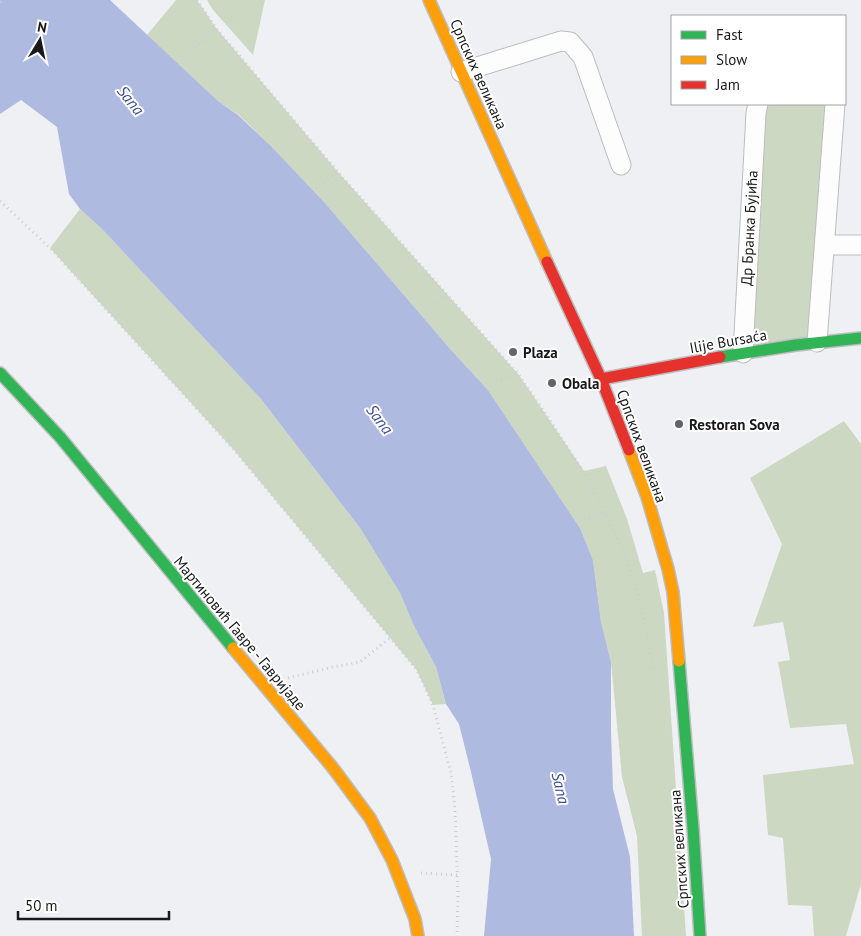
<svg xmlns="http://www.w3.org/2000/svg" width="861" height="936" font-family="'PT Sans',sans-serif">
<rect width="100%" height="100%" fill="#eff0f3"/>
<!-- green -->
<g fill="#ccd8c2">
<path d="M176,0h21l19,28 122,144 181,203 65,96 22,-5 21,53 16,54 12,-3 9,43 22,323h-44l-5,-100 -15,-59 -11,-115 -10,-40 -8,-62 -13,-32 -92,-138 -36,-39 -127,-148 -54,-57 -32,-31 -21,-14 -71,-66z"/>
<path d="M207,0h58l-12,55 -40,-45z"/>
<path d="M764,104h63l-18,234 -58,6z"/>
<path d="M80,209l22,20 159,170 99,129 40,65 14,33 22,41 10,37 -13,1 -17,-36 -182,-219 -184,-202z"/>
<path d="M844,421l17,23v440l-15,52h-32l-2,-30 -24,-1 -5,-67 -15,-3 -5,-60 91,-11 -8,-40 -56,4 -12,-66 12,-2 -7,-38 -30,5 29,-83 -32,-66z"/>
</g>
<!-- water -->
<path fill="#afbae0" d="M0,0h110l108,101 20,14 33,31 54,57 127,148 36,39 92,138 13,32 8,62 10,40v69l2,58 17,68 4,79h-150l7,-77 -20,-87 -12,-48 -13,-20 -10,-37 -22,-41 -14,-33 -40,-65 -99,-129 -159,-170 -22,-20 -11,-15 -12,-67 -36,-27 -21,14z"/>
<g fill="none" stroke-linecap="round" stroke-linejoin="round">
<!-- street casing -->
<g stroke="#bcbdbf" stroke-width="21">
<g id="street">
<path d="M461,72l100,-31 9,1 13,15 38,108"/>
<path d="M825,245h36"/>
<path d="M817,342l18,-238"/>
<path d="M743,353l13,-240 2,-9"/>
</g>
</g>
<!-- fast casing -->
<g stroke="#bcbdbf" stroke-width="14">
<g id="fast">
<path d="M720,357l76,-12 65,-7"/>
<path d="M0,373l60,64 173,211"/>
<path d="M679,661l14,167 7,108"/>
</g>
</g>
<!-- slow casing -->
<g stroke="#bcbdbf" stroke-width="14">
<g id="slow">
<path d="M429,0l118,262"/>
<path d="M629,450l18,47 21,72 5,23 6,69"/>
<path d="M233,648l100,120 37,50 22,42 23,59 3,17"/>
</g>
</g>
<!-- jam casing -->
<g stroke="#bcbdbf" stroke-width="14">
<g id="jam">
<path d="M547,262l54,117 28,71"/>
<path d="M601,379l119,-22"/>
</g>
</g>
<!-- path -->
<g stroke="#cdcecf" stroke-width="3" stroke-dasharray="1 4" stroke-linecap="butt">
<path d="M197,0l19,28 122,144 181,203 29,42 41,63 38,79 14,47 13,65"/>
<path d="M0,2l2,-2"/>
<path d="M195,48l21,-20"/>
<path d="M316,189l22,-17"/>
<path d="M0,201l50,47 184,202 182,219 17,36 18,68 4,36 3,86 -1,41"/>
<path d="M429,307l20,-12"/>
<path d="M496,381l23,-6"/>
<path d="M579,520l27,-8"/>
<path d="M288,678l45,-11 27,-5 30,-24"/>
<path d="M421,873l36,2"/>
</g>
<!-- street -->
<use href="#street" stroke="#fdfdfd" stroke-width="19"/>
<!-- fast -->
<use href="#fast" stroke="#30b455" stroke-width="11"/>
<!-- slow -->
<use href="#slow" stroke="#ff9f0a" stroke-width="11"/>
<!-- jam -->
<use href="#jam" stroke="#e5322d" stroke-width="11"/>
</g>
<!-- markers -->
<g fill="#646467" stroke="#fff" stroke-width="2">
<circle cx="513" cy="352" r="5"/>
<circle cx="552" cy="383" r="5"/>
<circle cx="679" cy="424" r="5"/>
</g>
<g text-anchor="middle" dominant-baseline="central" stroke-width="4" stroke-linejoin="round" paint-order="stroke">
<!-- street labels -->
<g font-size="15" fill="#19191b" stroke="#fff">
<text transform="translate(479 74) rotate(66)">Српских великана</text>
<text transform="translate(749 228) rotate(-87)">Др Бранка Бујића</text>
<text transform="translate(728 341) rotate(-10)">Ilije Bursaća</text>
<text transform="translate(642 446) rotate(70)">Српских великана</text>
<text transform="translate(240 633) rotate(50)">Мартиновић Гавре - Гавријаде</text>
<text transform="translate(679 849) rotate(-94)">Српских великана</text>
</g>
<!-- poi labels -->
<g font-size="15" font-weight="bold" fill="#19191b" stroke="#fff" text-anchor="start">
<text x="523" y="352">Plaza</text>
<text x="562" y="383">Obala</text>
<text x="689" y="424">Restoran Sova</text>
</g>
<!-- water labels -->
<g font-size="16" font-style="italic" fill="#414f91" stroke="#fff">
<text transform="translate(131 100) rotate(51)">Sana</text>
<text transform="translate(380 419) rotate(53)">Sana</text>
<text transform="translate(561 788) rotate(77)">Sana</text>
</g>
</g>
<!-- legend -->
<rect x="671" y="15" width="175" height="90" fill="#ffffff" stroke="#a3a3a4"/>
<rect x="681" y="31" width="25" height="8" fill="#30b455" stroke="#a3a3a4"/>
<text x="716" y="40" font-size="15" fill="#19191b">Fast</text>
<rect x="681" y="56" width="25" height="8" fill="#ff9f0a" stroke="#a3a3a4"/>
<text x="716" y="65" font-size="15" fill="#19191b">Slow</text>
<rect x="681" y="81" width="25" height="8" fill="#e5322d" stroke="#a3a3a4"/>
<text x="716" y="90" font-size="15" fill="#19191b">Jam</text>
<!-- north arrow -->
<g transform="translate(40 40) rotate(10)" stroke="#ffffff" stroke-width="4" paint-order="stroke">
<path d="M0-4L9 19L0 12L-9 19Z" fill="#19191b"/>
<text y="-8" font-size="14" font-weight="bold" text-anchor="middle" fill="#19191b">N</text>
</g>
<!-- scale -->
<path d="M18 911v8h151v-8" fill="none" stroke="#19191b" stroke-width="2.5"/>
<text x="25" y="911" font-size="15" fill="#19191b" stroke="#ffffff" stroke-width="4" paint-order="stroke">50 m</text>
</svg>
